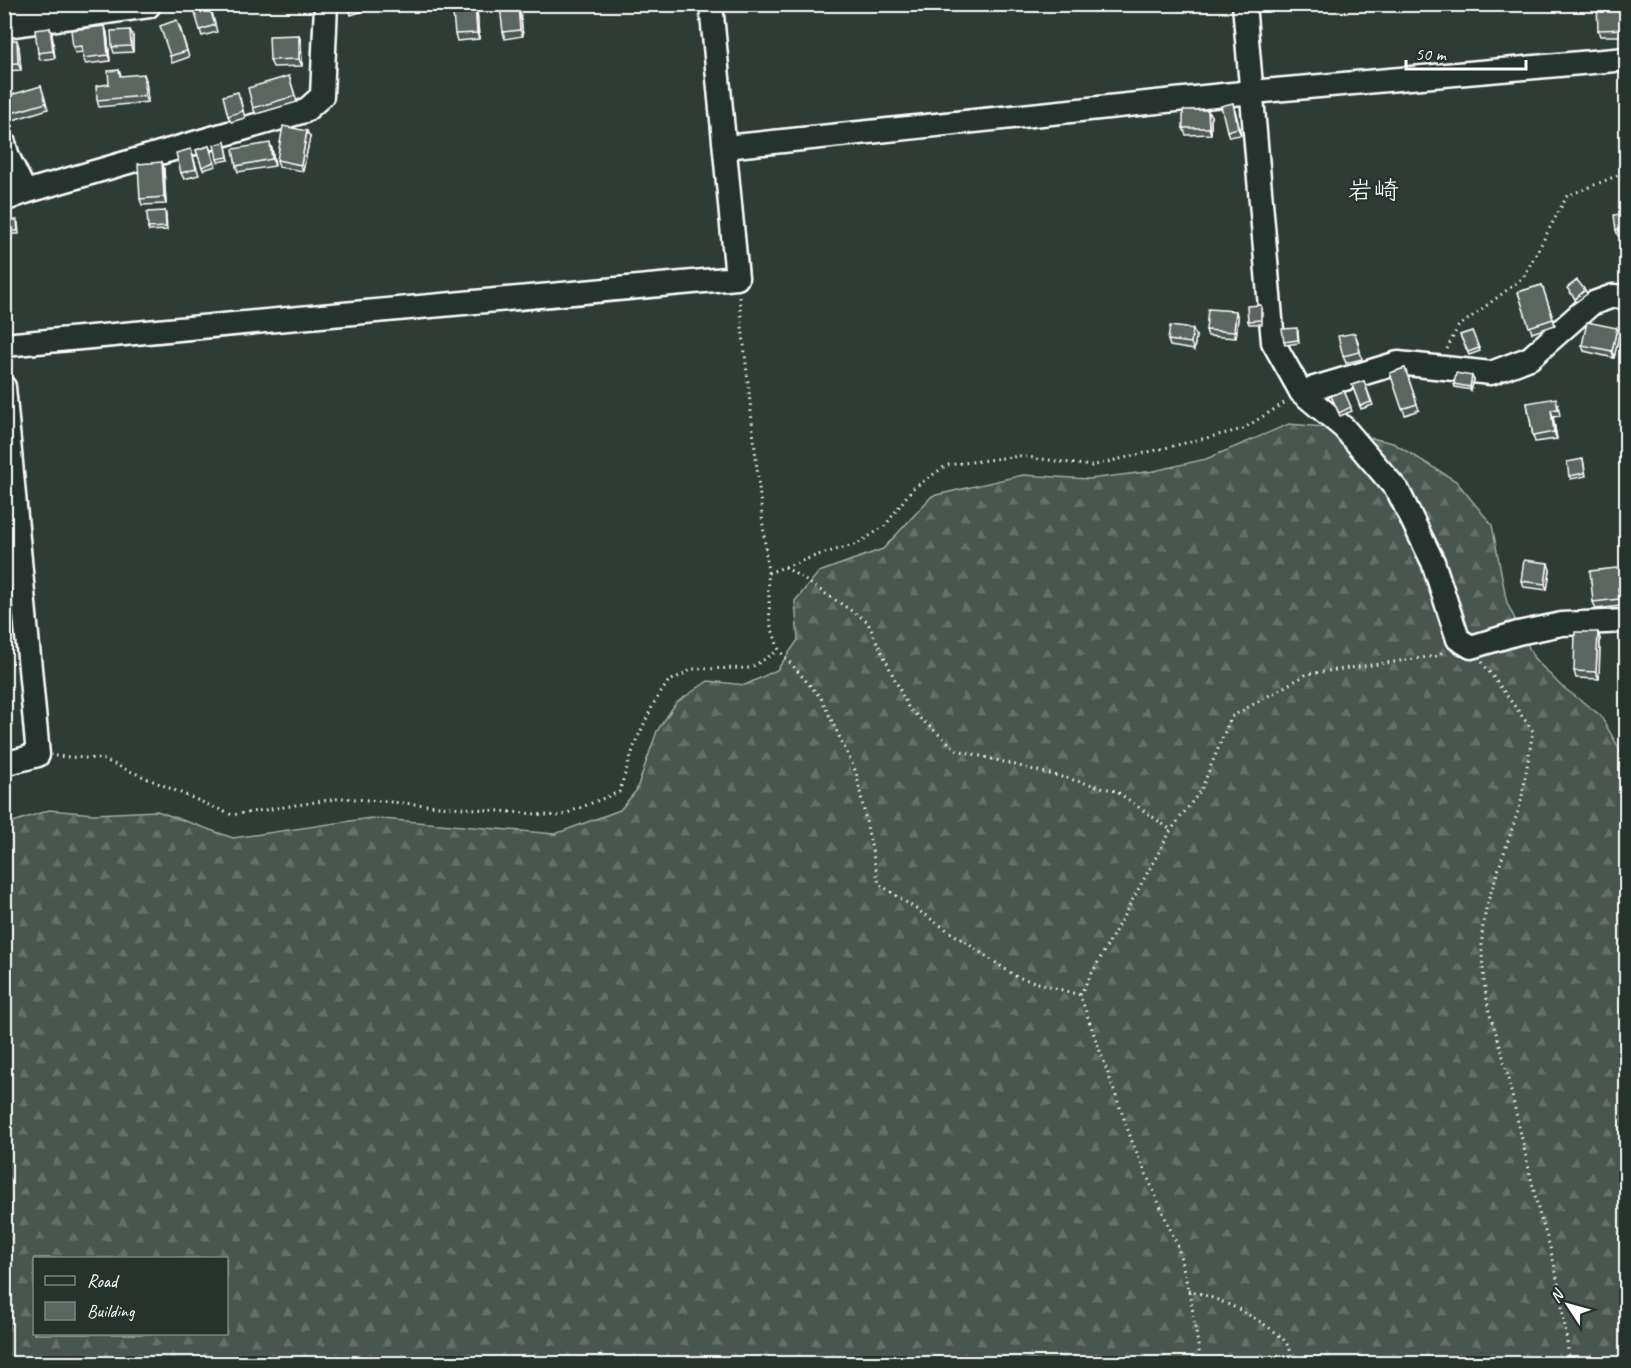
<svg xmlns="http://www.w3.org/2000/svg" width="1631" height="1368" font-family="Caveat,'Klee One',sans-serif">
<defs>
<pattern id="forest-firs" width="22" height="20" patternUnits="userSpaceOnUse" patternTransform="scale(1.5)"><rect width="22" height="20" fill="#4a544f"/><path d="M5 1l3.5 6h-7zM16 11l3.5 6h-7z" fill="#656e69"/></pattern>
</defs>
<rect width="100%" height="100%" fill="#2f3b35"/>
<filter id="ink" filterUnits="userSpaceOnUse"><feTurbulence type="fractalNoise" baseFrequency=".0167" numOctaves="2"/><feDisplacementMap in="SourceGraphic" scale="12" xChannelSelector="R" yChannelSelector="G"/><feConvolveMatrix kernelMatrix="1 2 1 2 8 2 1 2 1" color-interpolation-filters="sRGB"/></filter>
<g filter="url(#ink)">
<!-- forest -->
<path fill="url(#forest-firs)" stroke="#a4aaa7" stroke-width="1.5" fill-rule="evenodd" d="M1289,424l35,3 69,16 63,38 36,44 15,78 27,55 26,27 40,30 19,33 7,32v583h-1621l-1,-538 45,-15 45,4 63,-3 76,27 138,-20 184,16 65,-24 16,-19 21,-60 19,-28 32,-22 37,4 32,-15 21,-30 -3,-39 24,-29 64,-23 49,-53 91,-21 66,4 65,-8 52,-12zM34,1258h192v76h-192z"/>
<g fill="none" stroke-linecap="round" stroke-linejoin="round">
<!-- minor casing -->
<g stroke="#fff" stroke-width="27">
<g id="minor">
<path d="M1244,4l29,338 28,50 43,36 54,63 35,71 25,77 13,8 47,-14 44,-9 64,-3"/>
<path d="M4,143l4,14 17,35"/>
<path d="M725,147l527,-55 374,-33"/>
<path d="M4,200l21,-8 280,-81 17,-15 4,-92"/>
<path d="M4,345l733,-67 -26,-274"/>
<path d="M4,387l34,368 -34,9"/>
<path d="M1301,392l97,-29 93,10 39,-15 61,-54 22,-8 13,1"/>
</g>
</g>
<!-- major casing -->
<g stroke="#fff" stroke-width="32">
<path id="major" d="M4,24l143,-20"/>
</g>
<!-- path -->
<g stroke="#fff" stroke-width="3" stroke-dasharray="1.5 4.5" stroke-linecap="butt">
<path d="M739,297l29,276 2,50 9,27 42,48 35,74 23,112 138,93 63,18"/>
<path d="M1447,349l11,-22 65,-49 44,-82 59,-24"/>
<path d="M785,567l82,54 42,88 48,41 159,41 55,39"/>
<path d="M768,573l50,-18 39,-11 28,-18 27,-37 35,-24 73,-9 71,10 152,-37 44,-28"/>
<path d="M1482,662l51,69 -12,71 -34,102 -5,27v23l2,28 5,30 12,36 39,169c18,47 23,97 30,147"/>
<path d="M55,756l47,3 130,56 110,-17 218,18 59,-24 17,-51 18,-38 14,-21 25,-13 57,-1 28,-17"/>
<path d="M1188,1290c31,9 54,19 80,37 7,5 16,11 20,19 3,5 5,12 6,18"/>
<path d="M1201,1364l-10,-64 -13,-53 -45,-103 -53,-149 91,-165 30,-40 30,-73 76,-43 129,-18 8,-5"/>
</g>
<!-- minor -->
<use href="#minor" stroke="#26332d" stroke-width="22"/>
<!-- major -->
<use href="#major" stroke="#26332d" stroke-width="27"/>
</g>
<!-- wall -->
<g fill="#4e5853" stroke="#fff" stroke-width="1.5">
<path d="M348,4h24l1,4 -22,7z"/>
<path d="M518,5l2,6 3,25 -18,3 -2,-7z"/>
<path d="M1626,5v31h-26l-2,-6z"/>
<path d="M477,8l2,31 -22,2 -2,-7z"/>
<path d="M212,12l5,20 -15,4 -2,-6z"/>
<path d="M180,27l9,30 -17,6 -2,-7z"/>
<path d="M50,28l2,7 3,23 -15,2 -2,-7z"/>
<path d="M130,30l3,6v16l-19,1 -2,-6z"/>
<path d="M107,33l3,28 -24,3 -3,-6v-6l-8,1 -2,-6z"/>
<path d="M299,35l2,7 1,24 -29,1 -3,-7z"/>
<path d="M4,41l15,6 2,23 -17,1z"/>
<path d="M119,70l2,6 25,4 2,22 -49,5 -2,-7z"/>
<path d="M289,76l8,26 -41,12 -3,-6z"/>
<path d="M41,86l7,23 -38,12 -2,-7z"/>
<path d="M240,98l5,20 -14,4 -3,-6z"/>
<path d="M1235,110l6,25 -12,2 -2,-6z"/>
<path d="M1211,116v18l-25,1 -3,-7z"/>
<path d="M310,137l-7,34 -24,-4 -2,-7z"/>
<path d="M225,142l4,18 -11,2 -1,-3z"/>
<path d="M209,146l7,20 -13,4 -7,-20z"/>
<path d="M272,149l3,17 -37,6 -2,-6z"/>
<path d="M193,156l6,19 -15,4 -3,-6z"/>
<path d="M162,162l2,7 2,35 -24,1 -2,-6z"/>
<path d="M165,211l1,3 1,16 -18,1 -1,-3z"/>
<path d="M1626,213v22l-8,1 -2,-6z"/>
<path d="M18,223l1,11h-14l-1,-3z"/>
<path d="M1542,285l13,40 -23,8 -14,-41z"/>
<path d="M1262,308v16h-13l-1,-3z"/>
<path d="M1238,318l-2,20 -28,-2 -2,-6z"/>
<path d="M1298,331l1,12 -14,2 -1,-3z"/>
<path d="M1472,331l8,20 -11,4 -9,-20z"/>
<path d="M1619,334l-5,24 -30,-7 -2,-6z"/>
<path d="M1196,336l-2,14 -24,-4 -2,-6z"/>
<path d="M1357,339l5,20 -16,4 -3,-7z"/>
<path d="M1405,368l14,42 -14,5 -15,-42z"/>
<path d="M1474,380l-3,10 -16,-3 -1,-3z"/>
<path d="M1364,381l9,24 -12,4 -9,-24z"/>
<path d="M1344,391l8,20 -12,5 -9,-20z"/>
<path d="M1527,403l31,1 2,12 -7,1 4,22 -22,3 -2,-6z"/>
<path d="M1583,459l3,17 -15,3 -2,-3z"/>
<path d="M1550,570l-3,20 -23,-3 -3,-6z"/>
<path d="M1626,572v22l-6,1 1,11 -25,3 -3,-7z"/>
<path d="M1600,639l-1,40 -23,-1 -2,-7z"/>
</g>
<!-- shaded-wall -->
<g fill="#404744" stroke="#fff" stroke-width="1.5">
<path d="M475,4l2,4 2,31 -2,-6z"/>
<path d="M518,5l2,6 3,25 -3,-6z"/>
<path d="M105,26l2,7 3,28 -2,-6z"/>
<path d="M50,28l2,7 3,23 -2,-7z"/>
<path d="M130,30l3,6v16l-2,-6z"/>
<path d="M299,35l2,7 1,24 -3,-7z"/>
<path d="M17,40l2,7 2,23 -3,-7z"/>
<path d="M144,74l2,6 2,22 -3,-6z"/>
<path d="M1233,103l2,7 6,25 -3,-7z"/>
<path d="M1208,110l3,6v18l-2,-6z"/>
<path d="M307,131l3,6 -7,34 -2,-6z"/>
<path d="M270,143l2,6 3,17 -3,-7z"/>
<path d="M162,162l2,7 2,35 -2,-7z"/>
<path d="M1585,290l2,4 -11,8 -1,-3z"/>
<path d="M1236,311l2,7 -2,20 -2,-6z"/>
<path d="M1617,328l2,6 -5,24 -2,-7z"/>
<path d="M1193,329l3,7 -2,14 -3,-7z"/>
<path d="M1472,376l2,4 -3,10 -1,-3z"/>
<path d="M1551,410l2,7 4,22 -3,-7z"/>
<path d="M1548,563l2,7 -3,20 -2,-6z"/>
<path d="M1618,588l2,7 1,11 -2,-7z"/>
<path d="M1598,632l2,7 -1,40 -3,-7z"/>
</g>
<!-- building -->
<g fill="#5b6661" stroke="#fff" stroke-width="1.5">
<path d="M348,4h12l-11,4z"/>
<path d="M452,4h23l2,29 -22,1z"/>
<path d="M1597,4h29v25l-28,1z"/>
<path d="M518,5l2,25 -17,2 -3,-25z"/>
<path d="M209,6l6,19 -15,5 -6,-20z"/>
<path d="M177,20l10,31 -17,5 -10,-30z"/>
<path d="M105,26l3,29 -25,3 -1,-12 -9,1 -2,-17z"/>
<path d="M50,28l3,23 -15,2 -3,-23z"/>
<path d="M130,30l1,16 -19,1 -1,-16z"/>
<path d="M299,35v24l-29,1 -1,-24z"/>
<path d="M17,40l1,23 -14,1v-23z"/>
<path d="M119,70l1,6 24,-2 1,22 -48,4 -1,-14 13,-2 -1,-13z"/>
<path d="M289,76l6,20 -42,12 -5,-20z"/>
<path d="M41,86l5,17 -38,11 -4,-11v-6z"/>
<path d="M238,92l5,19 -15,5 -5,-20z"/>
<path d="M1233,103l5,25 -11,3 -6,-25z"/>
<path d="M1183,110h25l1,18h-26z"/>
<path d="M283,126l24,5 -6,34 -24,-5z"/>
<path d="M225,142l3,15 -11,2 -3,-14z"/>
<path d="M270,143l2,16 -36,7 -3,-17z"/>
<path d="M209,146l5,16 -12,5 -6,-17z"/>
<path d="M191,149l5,20 -15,4 -5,-20z"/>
<path d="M162,162l2,35 -24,2 -2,-35z"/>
<path d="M165,211l1,16 -18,1 -1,-16z"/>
<path d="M1626,213v15l-10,2 -2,-15z"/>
<path d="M4,220h13l1,11h-14z"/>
<path d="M1577,280l8,10 -10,9 -8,-11z"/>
<path d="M1542,285l11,34 -24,8 -11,-35z"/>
<path d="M1261,305v15l-13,1 -1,-15z"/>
<path d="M1208,309l28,2 -2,21 -28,-2z"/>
<path d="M1587,322l30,6 -5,23 -30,-6z"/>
<path d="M1170,326l23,3 -2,14 -23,-3z"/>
<path d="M1297,328l1,12 -14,2 -2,-13z"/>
<path d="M1472,331l7,17 -11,4 -8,-17z"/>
<path d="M1355,333l5,19 -17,4 -5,-20z"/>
<path d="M1405,368l12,36 -15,5 -12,-36z"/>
<path d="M1456,373l16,3 -2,11 -16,-3z"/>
<path d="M1364,381l7,21 -11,4 -8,-21z"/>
<path d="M1344,391l7,16 -12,6 -8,-17z"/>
<path d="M1556,398l2,11 -7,1 3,22 -21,4 -6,-33z"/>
<path d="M1583,459l2,14 -16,3 -2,-14z"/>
<path d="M1524,560l24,3 -3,21 -24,-3z"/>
<path d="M1625,567l1,21h-8l1,11 -26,3 -3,-31z"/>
<path d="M1575,632h23l-2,40 -22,-1z"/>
</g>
</g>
<g text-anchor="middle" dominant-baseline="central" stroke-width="4.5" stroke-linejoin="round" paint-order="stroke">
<!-- neighbourhood labels -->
<g font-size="26" fill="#fff" stroke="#26332d">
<text x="1373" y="190">岩崎</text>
</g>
</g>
<!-- margin -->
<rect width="1631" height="1368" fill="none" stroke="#26332d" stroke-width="24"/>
<rect x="12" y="12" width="1607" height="1344" fill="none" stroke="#fff" stroke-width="2" filter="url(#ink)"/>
<!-- legend -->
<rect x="33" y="1257" width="195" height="78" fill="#26332d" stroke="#7d8581" stroke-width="1.5"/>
<rect x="45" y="1276" width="30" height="9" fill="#26332d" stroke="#7d8581" stroke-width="1.5"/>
<text x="87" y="1287" font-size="18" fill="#ffffff">Road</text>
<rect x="45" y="1302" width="30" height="18" fill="#5b6661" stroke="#7d8581" stroke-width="1.5"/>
<text x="87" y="1317" font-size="18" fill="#ffffff">Building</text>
<!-- north arrow -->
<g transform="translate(1568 1305) rotate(306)" stroke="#26332d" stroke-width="4.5" paint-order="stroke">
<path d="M0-4.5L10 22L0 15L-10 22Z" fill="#ffffff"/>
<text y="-9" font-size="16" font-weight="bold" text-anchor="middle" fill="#ffffff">N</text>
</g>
<!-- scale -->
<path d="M1406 60v9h120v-9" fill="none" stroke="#ffffff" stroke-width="3"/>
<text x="1415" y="60" font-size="18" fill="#ffffff" stroke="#26332d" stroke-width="4.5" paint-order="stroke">50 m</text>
</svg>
